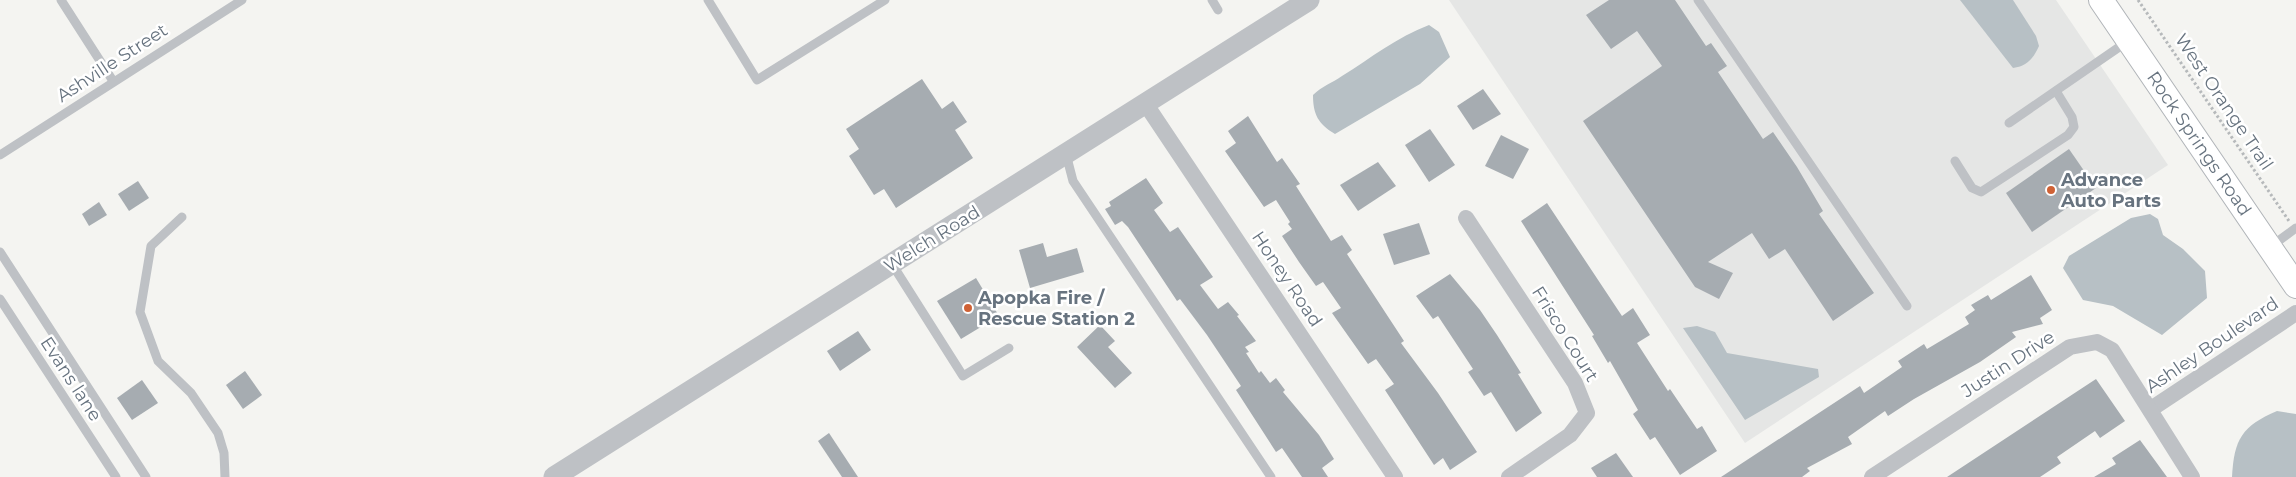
<svg xmlns="http://www.w3.org/2000/svg" width="2296" height="477" font-family="Montserrat,sans-serif">
<rect width="100%" height="100%" fill="#f4f4f1"/>
<!-- built -->
<path fill="#e5e6e5" d="M1449,0h607l112,165 -423,278z"/>
<!-- water -->
<g fill="#b7c0c5">
<path d="M1960,0h53l23,36 3,10c-6,13 -12,20 -26,22z"/>
<path d="M1429,25l10,7 11,25 -30,27 -85,50c-17,-10 -22,-20 -22,-39 9,-9 19,-12 29,-19 29,-18 55,-39 87,-51z"/>
<path d="M2150,214l8,5 5,16 20,14 22,22 2,27 -45,37 -49,-29 -30,-6 -20,-32 6,-12 62,-38z"/>
<path d="M1697,326l18,6 12,21 91,16 1,8 -74,43 -62,-92z"/>
<path d="M2277,411l19,3v63h-64c2,-38 10,-51 45,-66z"/>
</g>
<!-- building -->
<g fill="#a6acb1">
<path d="M1609,0h66l31,46 5,-3 16,23 -9,6 45,67 10,-7 24,35 26,44 -4,3 55,79 -41,28 -48,-72 -16,10 -17,-26 -44,29 25,11 -14,26 -24,-12 -112,-166 79,-55 -25,-35 -26,18 -25,-34z"/>
<path d="M922,79l20,30 11,-8 14,21 -12,8 18,28 -77,50 -12,-19 -10,6 -25,-39 10,-7 -13,-20z"/>
<path d="M1483,89l18,25 -28,16 -16,-24z"/>
<path d="M1248,116l29,46 5,-4 18,26 -4,2 35,55 11,-6 10,15 -5,4 57,87 -3,2 37,50 39,59 -27,18 -7,-12 -9,7 -49,-75 9,-6 -18,-25 -8,5 -36,-51 9,-5 -18,-26 -7,4 -17,-24 -17,-26 10,-7 -4,-5 2,-2 -14,-22 -12,7 -39,-56 11,-8 -8,-12z"/>
<path d="M1430,129l25,36 -26,17 -24,-37z"/>
<path d="M1501,135l28,14 -16,30 -28,-13z"/>
<path d="M2069,149l27,39 -64,44 -26,-39z"/>
<path d="M1378,162l18,24 -38,25 -18,-26z"/>
<path d="M1146,178l17,25 -9,7 16,22 8,-5 35,50 -13,8 18,24 10,-7 11,13 -2,1 19,25 -11,6 4,5 -3,1 13,20 2,-2 9,12 6,-5 9,12 -2,2 36,43 15,24 -12,9 6,9h-26l-20,-29 -6,4 -40,-62 5,-4 -34,-51 -27,-36 -3,2 -49,-74 -6,-6 -7,4 -10,-16 6,-3 -2,-4z"/>
<path d="M138,181l11,17 -20,13 -11,-17z"/>
<path d="M99,202l8,13 -18,11 -7,-12z"/>
<path d="M1547,203l75,113 11,-8 17,27 -13,8 31,48 2,-2 27,40 5,-3 15,25 -37,24 -25,-38 -5,3 -17,-26 5,-4 -28,-49 -2,2 -16,-27 2,-1 -73,-114z"/>
<path d="M1419,223l11,31 -36,11 -11,-31z"/>
<path d="M1043,243l4,14 30,-9 7,24 -54,16 -11,-38z"/>
<path d="M1450,274l30,36 17,25 24,38 -3,1 24,39 -26,19 -25,-40 -7,4 -16,-24 5,-3 -35,-53 -5,3 -17,-23z"/>
<path d="M2031,275l21,35 -12,8 3,6 -31,8 4,5 -36,25 -66,37 -26,17 -3,-5 -37,26 4,7 -45,24 3,3 -8,6h-81l139,-91 4,7 38,-26 -4,-6 26,-17 3,5 42,-25 -4,-7 10,-7 -4,-5 17,-10 3,5z"/>
<path d="M976,278l23,38 -38,23 -24,-38z"/>
<path d="M1100,325l15,16 -7,6 24,26 -17,15 -38,-41z"/>
<path d="M858,331l13,19 -31,21 -13,-20z"/>
<path d="M245,371l17,24 -19,14 -17,-24z"/>
<path d="M2096,379l29,42 -25,17 -5,-7 -38,26 4,6 -21,14h-93z"/>
<path d="M142,380l16,23 -26,17 -15,-22z"/>
<path d="M829,433l29,44h-16l-24,-36z"/>
<path d="M2140,440l27,37h-73l22,-13 -4,-6z"/>
<path d="M1616,453l17,24h-36l-6,-9z"/>
</g>
<g fill="none" stroke-linecap="round" stroke-linejoin="round">
<!-- secondary casing -->
<g stroke="#b1b5b9" stroke-width="26">
<g id="secondary">
<path id="s1" d="M2101,0l195,286"/>
</g>
</g>
<!-- path -->
<path stroke="#b6b9bb" stroke-width="3" stroke-dasharray="2.5 2.5" stroke-linecap="butt" d="M2138,0l151,221"/>
<!-- service -->
<g stroke="#bec1c5" stroke-width="9">
<path d="M61,0l52,81"/>
<path d="M708,0l49,80 128,-80"/>
<path d="M1212,0l6,10"/>
<path d="M1698,0l209,306"/>
<path d="M2009,123l119,-82"/>
<path d="M1066,154l7,27 198,296"/>
<path d="M0,155l242,-155"/>
<path d="M1955,161l17,27 9,4 87,-57 6,-8 -2,-10 -16,-26"/>
<path d="M182,217l-31,29 -11,66 18,49 33,32 27,40 6,20 1,24"/>
<path d="M2270,247l26,-19"/>
<path d="M0,252l146,225"/>
<path d="M892,264l71,112 46,-28"/>
<path d="M0,299l116,178"/>
</g>
<!-- minor -->
<g stroke="#bec1c5" stroke-width="16">
<path d="M1145,103l250,374"/>
<path d="M1466,218l109,165 12,30 -17,22 -61,42"/>
<path d="M2151,409l145,-96"/>
<path d="M1872,477l198,-130 27,-5 15,8 80,127"/>
</g>
<!-- tertiary -->
<path stroke="#bec1c5" stroke-width="21" d="M554,477l755,-477"/>
<!-- secondary -->
<use href="#secondary" stroke="#fff" stroke-width="24"/>
</g>
<!-- markers -->
<g fill="#cf6236" stroke="#fff" stroke-width="2">
<circle cx="2051" cy="190" r="5"/>
<circle cx="968" cy="308" r="5"/>
</g>
<g text-anchor="middle" dominant-baseline="central" stroke-width="5" stroke-linejoin="round" paint-order="stroke">
<!-- street labels -->
<g font-size="18" fill="#67737f" stroke="#fff">
<text transform="translate(112 63) rotate(-33)">Ashville Street</text>
<text transform="translate(2224 102) rotate(56)">West Orange Trail</text>
<text stroke="none"><textPath href="#s1" startOffset="174">Rock Springs Road</textPath></text>
<text transform="translate(932 239) rotate(-32)">Welch Road</text>
<text transform="translate(1287 279) rotate(56)">Honey Road</text>
<text transform="translate(1565 334) rotate(58)">Frisco Court</text>
<text transform="translate(2212 345) rotate(-34)">Ashley Boulevard</text>
<text transform="translate(2008 364) rotate(-33)">Justin Drive</text>
<text transform="translate(71 379) rotate(57)">Evans lane</text>
</g>
<!-- poi labels -->
<g font-size="18" font-weight="bold" fill="#67737f" stroke="#fff" text-anchor="start">
<text x="2061" y="180">Advance<tspan x="2061" dy="21">Auto Parts</tspan></text>
<text x="978" y="298">Apopka Fire /<tspan x="978" dy="21">Rescue Station 2</tspan></text>
</g>
</g>
</svg>
